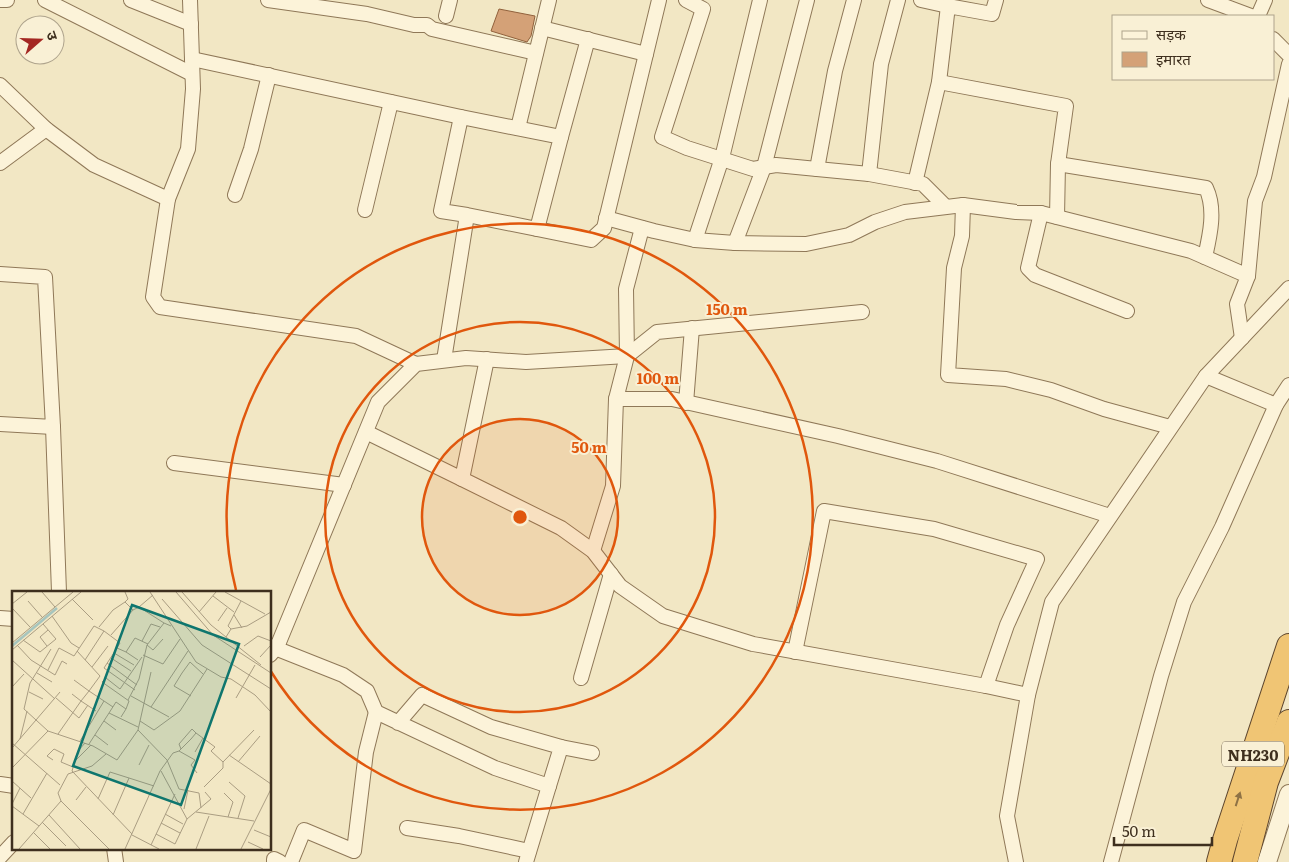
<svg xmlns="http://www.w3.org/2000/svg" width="1289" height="862" font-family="Literata,'Noto Sans Devanagari',serif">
<rect width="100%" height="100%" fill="#f2e7c4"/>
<!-- building -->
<path fill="#d4a177" stroke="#91613c" d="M499,9l36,7 -4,20 -4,6 -36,-11z"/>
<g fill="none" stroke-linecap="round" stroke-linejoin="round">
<!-- minor casing -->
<g stroke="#8f7858" stroke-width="16">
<g id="minor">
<path d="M0,0h7"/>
<path d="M45,0l147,74"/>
<path d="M131,0l60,24"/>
<path d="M190,0l3,89 -5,60 -20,50 -15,98 7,10 196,29 60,28"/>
<path d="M268,0l99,14 47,11h13l5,4 104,24"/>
<path d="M686,0l17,9 -41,128 25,11 66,21 23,-4 41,4 52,5 54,10 22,22"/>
<path d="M921,0l27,6"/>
<path d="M1208,0l43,16"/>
<path d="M446,16l4,-16"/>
<path d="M1258,16l7,-16"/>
<path d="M542,28l104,26"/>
<path d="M1273,39l16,16"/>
<path d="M192,59l269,58"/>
<path d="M939,82l9,-76 44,8 4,-14"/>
<path d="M0,85l46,44 48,36 74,34"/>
<path d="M518,128l31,-128"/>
<path d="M561,137l27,-98"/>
<path d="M0,163l46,-34"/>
<path d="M1058,164l148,24c10,21 4,47 -1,69"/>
<path d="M817,169l18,-98 19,-71"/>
<path d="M869,174l12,-110 17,-64"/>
<path d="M915,183l24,-101 127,24 -8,58 -1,53"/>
<path d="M235,195l16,-46 18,-74"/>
<path d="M963,205l-1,31 -8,32 -6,107 58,4 45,11 53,19 66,18"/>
<path d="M365,210l26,-108"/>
<path d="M1041,213l-13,55 7,7 92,36"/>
<path d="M606,218l48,13 41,9 40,3 71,1 43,-9 26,-13 30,-10 58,-7 53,7 25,1 150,38 57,25 -11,28 5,34"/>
<path d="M537,229l54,11 13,-12 55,-228"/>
<path d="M695,240l27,-82 38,-158"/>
<path d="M735,243l29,-76 43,-167"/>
<path d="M0,274l45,3 8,150 -53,-3"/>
<path d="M1248,276l7,-75 9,-24 25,-113"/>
<path d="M487,359l-25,120 99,49 32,23 27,35 43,30 90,28 233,42 42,9"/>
<path d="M444,360l23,-145 -26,-4 20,-94 100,20 -24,92 -70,-14"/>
<path d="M1206,376l70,29"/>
<path d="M616,399h56l166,37 99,25 173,55"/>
<path d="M686,403l6,-75"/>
<path d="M53,427l6,165"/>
<path d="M366,432l96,47"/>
<path d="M174,463l170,22"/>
<path d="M593,551l20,-65 3,-87 11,-43 -1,-67 16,-61"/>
<path d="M0,618l14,1"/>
<path d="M270,646l73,29 24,16 9,21 119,56 54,18 12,-39 -70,-20 -69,-32 -24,28"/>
<path d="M795,652l29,-141 110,18 103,30 -30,66 -21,61"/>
<path d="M270,655l7,-8 101,-245 38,-38 50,-6 60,4 101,-6 30,-24 205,-20"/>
<path d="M581,678l30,-104"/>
<path d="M561,747l31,6"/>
<path d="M0,784l14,2"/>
<path d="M407,828l52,8 70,15"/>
<path d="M114,848l2,14"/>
<path d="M0,857l14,-15"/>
<path d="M274,862v-3l6,3"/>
<path d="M291,862l13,-32 50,21 12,-99 10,-40"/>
<path d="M526,862l23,-76"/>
<path d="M1016,862l-9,-46 21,-121 24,-93 154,-226 83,-88"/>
<path d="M1111,862l50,-186 23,-74 38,-75 54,-122 13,-20"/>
</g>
</g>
<!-- tertiary casing -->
<g stroke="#8f7858" stroke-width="20">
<path id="tertiary" d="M1267,862l22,-68"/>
</g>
<!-- trunk casing -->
<g stroke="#5d452d" stroke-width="26">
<g id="trunk">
<path d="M1219,862l6,-22 64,-194"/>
<path d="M1245,862l21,-80 23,-60"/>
</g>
</g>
<!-- minor -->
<use href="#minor" stroke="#fcf3d9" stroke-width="14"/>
<!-- tertiary -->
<use href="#tertiary" stroke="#fcf3d9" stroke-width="18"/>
<!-- trunk -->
<use href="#trunk" stroke="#f0c574" stroke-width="24"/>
</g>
<!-- one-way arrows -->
<defs><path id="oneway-solid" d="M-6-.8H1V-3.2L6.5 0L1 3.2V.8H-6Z" transform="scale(1.25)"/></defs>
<use fill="#8e7245" href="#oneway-solid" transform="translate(1238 799) rotate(-72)"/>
<!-- distance rings -->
<circle cx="520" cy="517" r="98" fill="#e0570d" fill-opacity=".12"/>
<g fill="none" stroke="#e0570d" stroke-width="2.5">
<circle cx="520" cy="517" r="98"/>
<circle cx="520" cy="517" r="195"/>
<path d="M236 590A293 293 0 1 1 270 670"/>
</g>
<g text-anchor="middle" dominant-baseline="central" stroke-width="4" stroke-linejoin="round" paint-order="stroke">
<!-- shield labels -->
<rect fill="#f9f0d5" stroke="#766955" stroke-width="1" x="1222" y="741.5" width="62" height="25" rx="4"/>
<g font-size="15" font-weight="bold" fill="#3e2f1e">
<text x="1253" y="754">NH230</text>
</g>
</g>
<!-- overview -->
<g transform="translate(12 591)">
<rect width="259" height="259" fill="#f2e7c4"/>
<path fill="none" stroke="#a7c5bd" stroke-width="2.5" d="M0,55l45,-38"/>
<path fill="none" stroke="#aa9d82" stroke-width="1" d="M30,1l13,15M113,1l3,7 -3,3 8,8 6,-3 25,16M138,1l46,70 25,15 10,2 24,16 16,17M164,1l37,43 58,38M170,1l29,33 50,40M213,1l40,22M201,5l21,16M60,8l21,21M150,8l40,46 69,44M16,10l14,16M0,13l15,-12M127,16l14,-12M0,17l18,19M187,21l17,-20M222,24l8,13M40,25l19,27 8,5M206,30l9,-13M87,36l14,-17 12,-8M219,38l-3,-3 13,-25M99,44l22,-25M214,46l5,-8 16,-3 24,-14M11,49l17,12 16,-13 -13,-15M130,50l9,-17 9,3M0,52l61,-51M5,54l14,15 24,15 7,-14 5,3M135,54l6,5 10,-11M35,55l-7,-9 8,-7M232,55l14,-10 13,5M105,57l-13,20 31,22M39,58l-21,34 -6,26 24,22 45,15 24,14 21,-30M0,59l69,-58M102,62l20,12M131,64l20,9 17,-25M248,66l11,-12M99,67l20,13M0,69l43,39M73,69l19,-29 16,12 -3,5 9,4M126,69l-12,-8 9,-14 13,6M95,72l30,22M80,76l16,-21M36,79l11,-22 15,8 20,-30 10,5M139,81l-13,58 29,30 12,29 20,4 2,15M25,82l15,9M62,89l15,11 11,-15 -23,-25M0,96l12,-13M17,101l14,7M119,105l38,21M179,105l-17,-10 8,-13 8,-11 13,12M44,107l23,20 9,-13M224,107l19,-33M116,109l11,-21 8,-34 17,-22 7,3M139,116l37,-56M114,118l3,-8 -27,-19 4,-4 14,11 22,-32M84,120l-15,-10 8,-10 24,16M109,126l5,-8 -10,-7 -7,11 29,14M92,130l12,9M128,130l14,9 26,-19 27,-42M184,142l19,14 -4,4 12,11 31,-32M46,143l23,-33 -9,-7M83,144l13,10M8,148l7,-28M68,150l24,-40M0,152l48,42M73,152l-7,8 -6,20 60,63M77,153l20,-31M0,157l48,-56M167,160l16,9 -4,5 6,8M183,161l8,-14M94,163l-14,12 -24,8 -10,19 3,8 48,48M217,164l42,29M41,169l-6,-4 7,-7 10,5 -3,8 12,5M64,169l15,-15M226,171l22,-26M127,174l10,-20M1,176l35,-36M149,180l26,48M117,187l25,8M0,190l19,17M217,191l16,14 -7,22M192,196l19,-19v-6M212,202l9,9 -5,15M86,208l12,-27 19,6 -16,37M64,209l10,-13M0,213l8,-16M0,215l27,20M172,218l4,-19M184,221l58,9M11,223l24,-41M153,223l18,10M37,224l31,34M30,231l24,24M149,232l19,10M242,239l17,7M21,241l17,17M144,243l19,10 12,-25 24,-20 -6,-7M120,244l27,14M236,251l15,7M139,254l24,-51M7,258l42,-48M113,258l35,-78 13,-18 6,-2 12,-12 5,-6 -4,-4 -13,15 2,5M184,258l13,-33M229,258l30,-60"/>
<path fill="#0f766e" fill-opacity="0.15" stroke="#0f766e" stroke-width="2.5" d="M120,14l107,39 -58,161 -108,-39z"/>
<rect width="259" height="259" fill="none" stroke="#3e2f1e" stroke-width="2.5"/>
</g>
<circle cx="520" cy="517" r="8" fill="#e0570d" stroke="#f9f0d5" stroke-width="2.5"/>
<g font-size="15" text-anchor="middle" font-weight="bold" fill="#e0570d" stroke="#f9f0d5" stroke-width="4" stroke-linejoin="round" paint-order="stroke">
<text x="727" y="315">150 m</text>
<text x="658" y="384">100 m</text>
<text x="589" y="453">50 m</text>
</g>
<!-- legend -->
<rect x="1112" y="15" width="162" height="65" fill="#f9f0d5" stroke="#aea38c"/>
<rect x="1122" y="31" width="25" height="8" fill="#fcf3d9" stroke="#aea38c"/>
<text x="1156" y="40" font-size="15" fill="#3e2f1e">सड़क</text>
<rect x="1122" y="52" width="25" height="15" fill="#d4a177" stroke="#aea38c"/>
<text x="1156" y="65" font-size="15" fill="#3e2f1e">इमारत</text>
<!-- north arrow -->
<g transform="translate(40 40) rotate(70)"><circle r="24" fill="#f9f0d5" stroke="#aea38c"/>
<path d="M0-4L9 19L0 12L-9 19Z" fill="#a42722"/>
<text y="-8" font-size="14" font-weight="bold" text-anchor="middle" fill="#3e2f1e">उ</text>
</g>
<!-- scale -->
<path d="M1114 837v8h98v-8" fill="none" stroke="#3e2f1e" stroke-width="2.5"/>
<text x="1122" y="837" font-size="15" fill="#3e2f1e" stroke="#f9f0d5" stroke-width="4" paint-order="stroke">50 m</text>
</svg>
